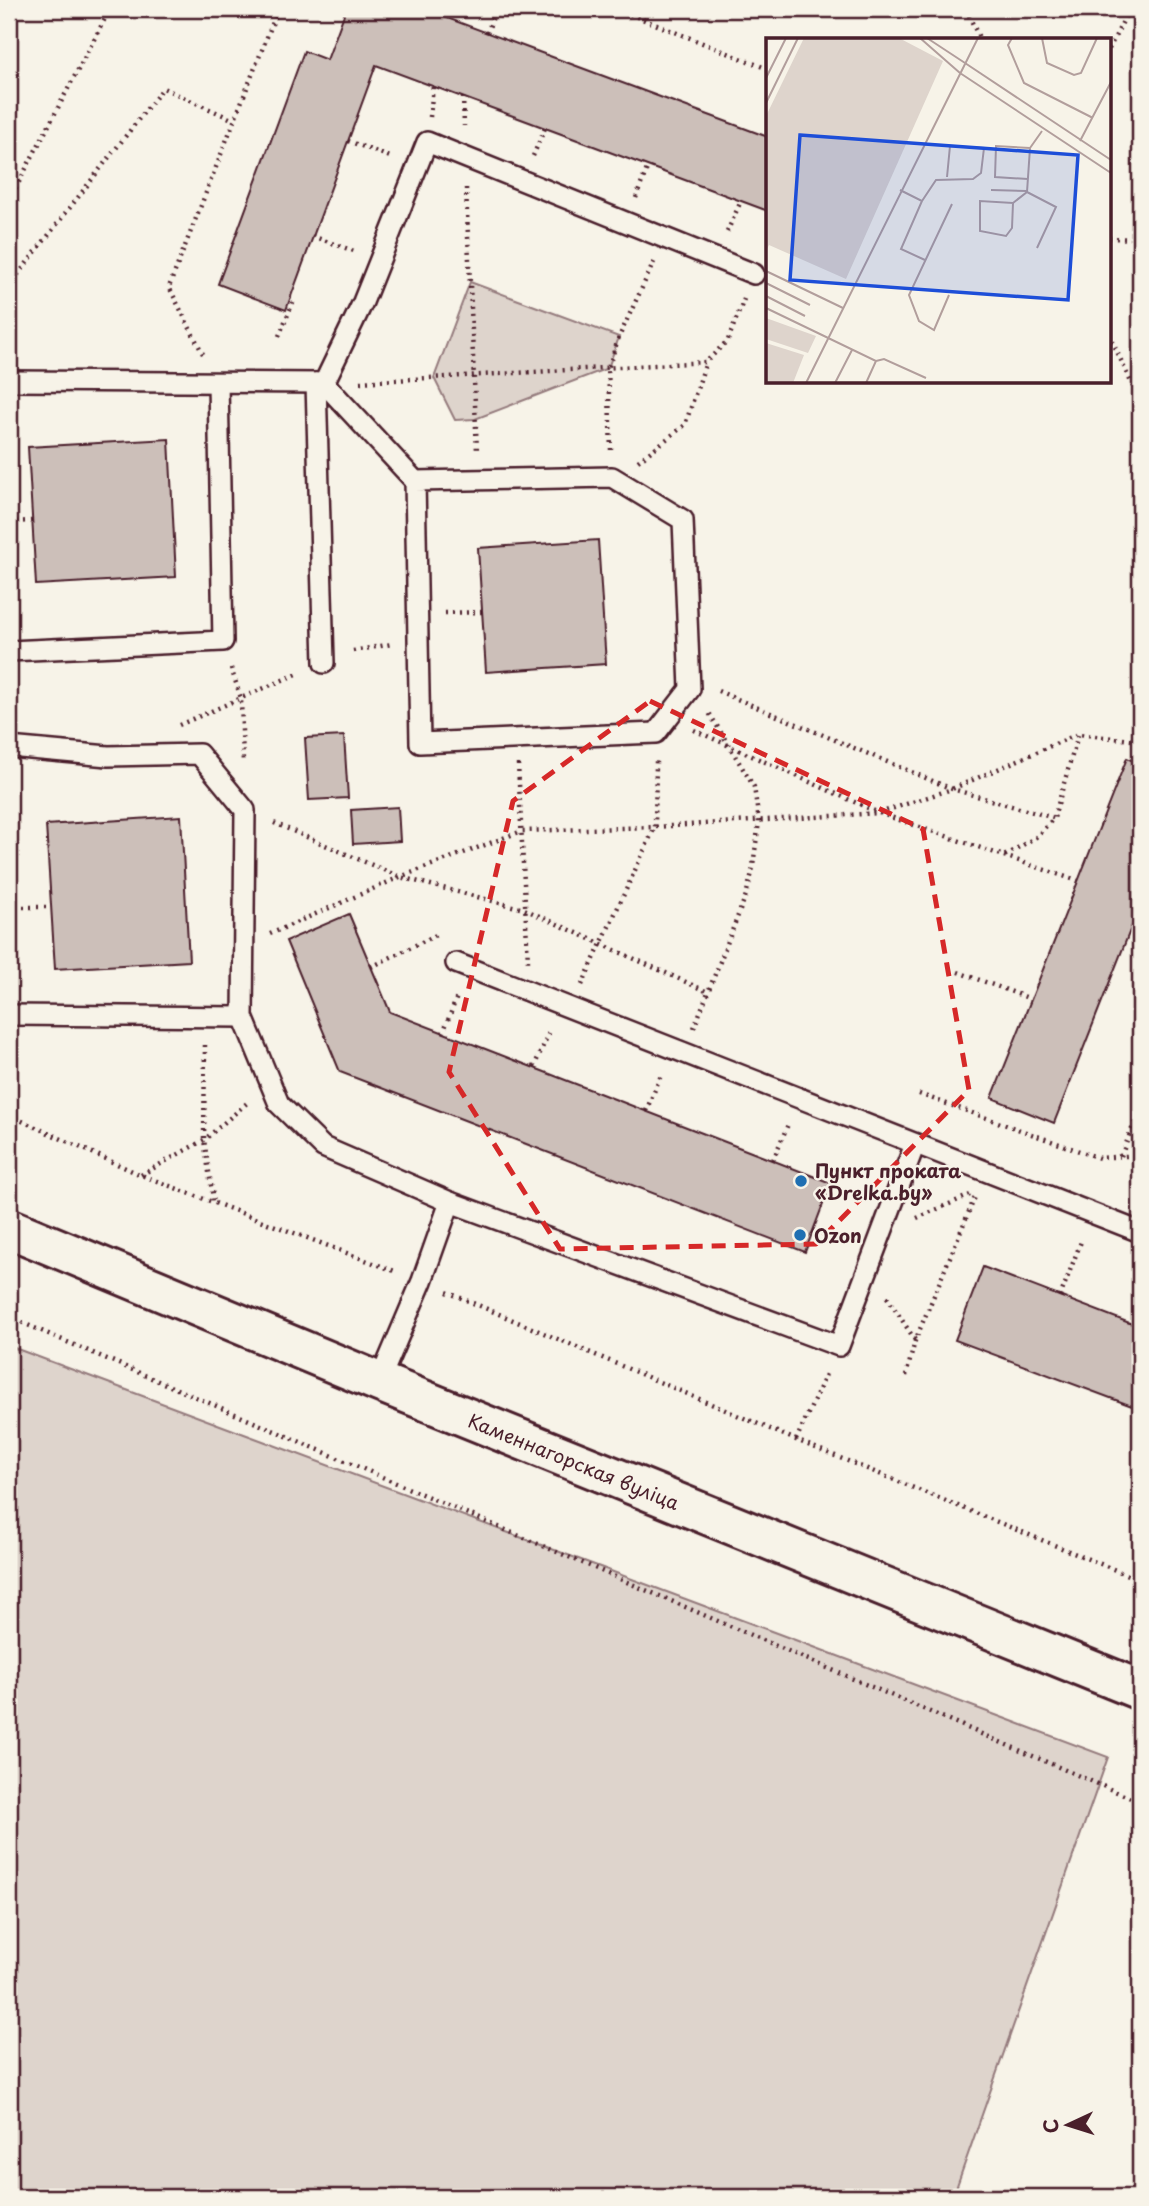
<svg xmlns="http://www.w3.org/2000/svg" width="1149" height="2206" font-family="'Playpen Sans',sans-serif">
<rect width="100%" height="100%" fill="#f7f3e8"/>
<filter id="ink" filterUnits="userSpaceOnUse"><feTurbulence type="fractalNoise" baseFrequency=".0143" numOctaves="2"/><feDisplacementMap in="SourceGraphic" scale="14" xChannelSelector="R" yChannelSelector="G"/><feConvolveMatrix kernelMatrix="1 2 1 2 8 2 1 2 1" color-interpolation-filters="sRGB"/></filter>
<g filter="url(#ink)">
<!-- green -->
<g fill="#ded4cc" stroke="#947a7c" stroke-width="2">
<path d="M470,282l149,55 -11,31 -133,51 -20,1 -21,-42z"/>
<path d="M9,1346l1099,411 -155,440h-944z"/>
</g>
<!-- building -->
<g fill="#ccbfb9" stroke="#4a1f2b" stroke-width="2">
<path d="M346,9h77l345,128v74l-392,-146 -90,245 -68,-26 86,-233 23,9z"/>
<path d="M169,439l7,138 -140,8 -8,-138z"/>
<path d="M598,540l8,124 -120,8 -8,-124z"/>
<path d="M344,736l4,62 -39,2 -4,-62z"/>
<path d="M1127,758l13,6v141l-86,218 -62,-25z"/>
<path d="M398,807l2,34 -47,3 -2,-34z"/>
<path d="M181,816l8,145 -134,8 -9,-144z"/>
<path d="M349,914l41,98 441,171 -26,69 -465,-180 -54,-131z"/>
<path d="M983,1267l157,60v82l-185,-69z"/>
</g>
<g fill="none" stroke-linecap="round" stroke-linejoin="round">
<!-- service casing -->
<g stroke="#4a1f2b" stroke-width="24">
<g id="service">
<path d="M9,381l315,2 91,98 5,262 236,-10 34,-44 -7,-169 -71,-43 -197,4"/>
<path d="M316,383l8,280"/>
<path d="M324,383l39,-81 64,-160 327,132"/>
<path d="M9,651l214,-10 -5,-258"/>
<path d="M9,747l99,9 91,-2 46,56 -2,207 36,87 44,43 127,55"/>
<path d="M456,963l684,269"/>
<path d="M9,1015l234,2"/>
<path d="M379,1382l43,-101 28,-79 389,144 76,-202"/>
</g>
</g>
<!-- secondary casing -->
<g stroke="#4a1f2b" stroke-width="44">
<path id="secondary" d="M9,1228l370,154 761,308"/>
</g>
<!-- path -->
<g stroke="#4a1f2b" stroke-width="4.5" stroke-dasharray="2 5" stroke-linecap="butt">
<path d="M617,9l151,60"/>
<path d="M966,9l14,31"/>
<path d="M487,33l9,-24"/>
<path d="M1109,49l20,-40"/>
<path d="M463,97l1,29"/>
<path d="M430,117l3,-31"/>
<path d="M348,141l42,16"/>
<path d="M533,156l12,-28"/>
<path d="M466,188l11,264"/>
<path d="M636,198l12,-32"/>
<path d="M9,201l101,-192"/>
<path d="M727,232l14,-31"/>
<path d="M312,236l42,15"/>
<path d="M1109,238l31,1"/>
<path d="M9,286l154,-198 71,32"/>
<path d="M1109,334l31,68"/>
<path d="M279,336l15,-36 -4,-2"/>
<path d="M203,354l-34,-67 109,-278"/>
<path d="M360,382l346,-20 22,-22 16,-41"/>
<path d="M611,450l-3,-82 11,-31 35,-75"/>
<path d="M638,461l47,-36 21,-63"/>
<path d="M9,522l23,-1"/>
<path d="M445,613l37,-1"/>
<path d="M353,651l39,-7"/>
<path d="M231,668l10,30 2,65"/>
<path d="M718,691l234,98 102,29"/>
<path d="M179,725l120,-52"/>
<path d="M694,730l185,83 125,43 32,-19 18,-19 24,-83"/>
<path d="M518,764l10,198"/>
<path d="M274,823l126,54 124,32 184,83"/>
<path d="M1004,856l74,25"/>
<path d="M9,907h42"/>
<path d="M270,934l130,-57 122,-46 133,-4 1,-66"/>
<path d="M371,967l67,-33"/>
<path d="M958,972l73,27"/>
<path d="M582,985l73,-158 224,-14 73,-24 126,-55 62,7"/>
<path d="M694,1028l52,-133 6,-22 7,-51 -5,-35 -46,-76"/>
<path d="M443,1033l15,-39"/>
<path d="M205,1045l-1,95 10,64"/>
<path d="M534,1067l16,-37"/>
<path d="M919,1094l180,64 41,-3"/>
<path d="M646,1111l16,-38"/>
<path d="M9,1115l132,60 256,97"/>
<path d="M1121,1156l19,-47"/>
<path d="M773,1160l16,-38"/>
<path d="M141,1175l63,-35 43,-37h3"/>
<path d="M917,1218l53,-23"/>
<path d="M447,1292l349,148 344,140"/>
<path d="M887,1297l28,43"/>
<path d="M1060,1297l22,-58"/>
<path d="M9,1317l1131,485"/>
<path d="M906,1376l9,-35 60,-144"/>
<path d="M796,1440l32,-70"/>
</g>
<!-- service -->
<use href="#service" stroke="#f7f3e8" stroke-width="19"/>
<!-- secondary -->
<use href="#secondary" stroke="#f7f3e8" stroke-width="38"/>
</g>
</g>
<!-- marked area -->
<path fill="none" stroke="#d62828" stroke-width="5" stroke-dasharray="14 9" stroke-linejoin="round" d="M650,701l273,128 46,261 -153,154 -256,5 -111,-177 64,-271z"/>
<!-- markers -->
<g fill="#1f6fb2" stroke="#f7f3e8" stroke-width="2.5">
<circle cx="801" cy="1181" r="7"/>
<circle cx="800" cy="1235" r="7"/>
</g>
<g text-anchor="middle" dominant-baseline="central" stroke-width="5" stroke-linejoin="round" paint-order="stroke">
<!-- poi labels -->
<g font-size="19" font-weight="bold" fill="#4a1f2b" stroke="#f7f3e8" text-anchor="start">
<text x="815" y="1170">Пункт проката<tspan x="815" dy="22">«Drelka.by»</tspan></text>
<text x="814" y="1235">Ozon</text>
</g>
<!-- street labels -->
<g font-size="19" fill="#4a1f2b" stroke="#f7f3e8">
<text transform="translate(574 1461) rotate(22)">Каменнагорская вуліца</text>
</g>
</g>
<!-- overview -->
<g transform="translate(766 38)">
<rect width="345" height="345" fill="#f7f3e8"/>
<path d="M38,0h95l44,23 -97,218 -77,-34 -3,6v-135zM0,280l50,18 -8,17 -42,-14zM0,305l38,12 -11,28h-27z" fill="#ded4cc"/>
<path fill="none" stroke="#b29e9c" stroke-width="2" d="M154,0l40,35M161,0l38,25M246,0l-4,7 16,38 69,35M276,0l5,25 27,12 7,-2 16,-35M199,25l146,97M194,35l151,100M0,40l20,-40M0,65l32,-65M314,103l31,-59M262,141l-33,-2 1,-31 34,2M134,152l22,11 -21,48 24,11M225,152l36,1M261,154l29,15 -19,41M156,163l14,-21 37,-1 8,-6 3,-25 -34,-2 -3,31M247,165l-1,25 -6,8 -26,-5v-30l33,2 14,-11 3,-44 12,-17M0,233l77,37M0,245l44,22M183,257l-15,35 -15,-9 -10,-26 43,-91M0,258l39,20M0,270l110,53 -10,22M110,323l8,-2 42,19M40,345l172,-345M69,345l17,-33"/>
<path fill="#1d4ed8" fill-opacity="0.15" stroke="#1d4ed8" stroke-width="3.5" d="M34,97l278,20 -10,145 -278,-20z"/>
<rect width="345" height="345" fill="none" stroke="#4a1f2b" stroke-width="3.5"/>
</g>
<!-- margin -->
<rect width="1149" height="2206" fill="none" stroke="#f7f3e8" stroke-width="35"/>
<rect x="18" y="18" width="1114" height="2171" fill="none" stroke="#4a1f2b" stroke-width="2.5" filter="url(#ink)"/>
<!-- north arrow -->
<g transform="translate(1068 2125) rotate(266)" stroke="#f7f3e8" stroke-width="5" paint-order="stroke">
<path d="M0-5L12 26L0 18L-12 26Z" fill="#4a1f2b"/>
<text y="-10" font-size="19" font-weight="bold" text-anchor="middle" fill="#4a1f2b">С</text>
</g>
</svg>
